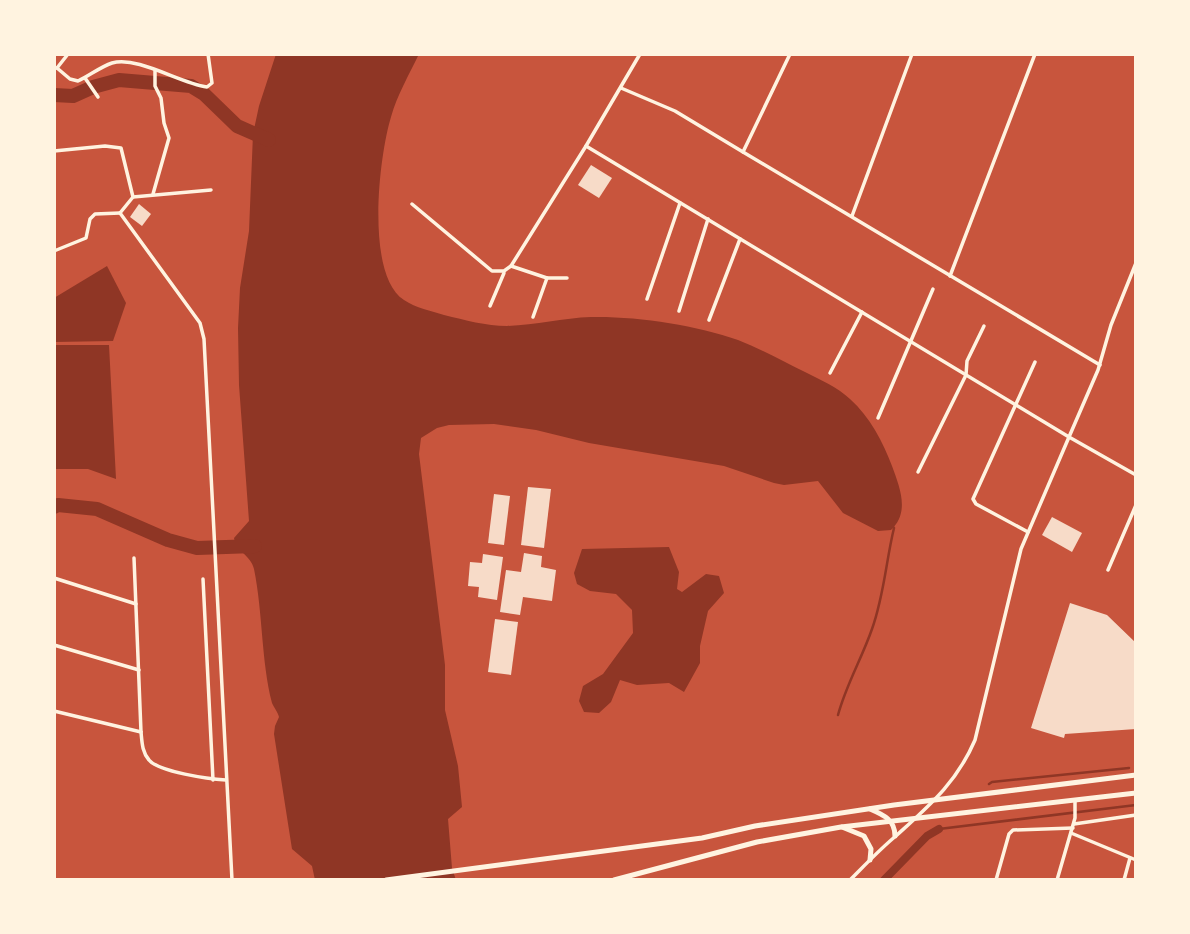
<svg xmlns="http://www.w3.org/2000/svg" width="1190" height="934" font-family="Figtree,sans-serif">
<rect width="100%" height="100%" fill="#c8553d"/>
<!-- water -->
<g fill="#8f3625">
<path d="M276,54h143c-10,21 -22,41 -28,63 -12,39 -26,158 13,183 12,8 27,11 40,15 21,5 42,11 63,11 28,-1 56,-8 84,-9 45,-1 105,8 147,23 23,9 45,21 67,32 16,8 32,15 45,27 20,18 33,43 42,67 8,22 18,46 -1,64l-13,1 -35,-18 -25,-32 -34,4 -10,-2 -50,-17 -135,-23 -53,-13 -42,-6 -45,1 -12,3 -16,10 -2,16 26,211v45l13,56 4,41 -14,12 4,49 4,12h-141l-3,-14 -20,-17 -18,-115 1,-8 4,-9c-1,-5 -5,-9 -7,-14 -11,-43 -9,-90 -18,-134 -3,-14 -18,-17 -20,-31l15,-17 -10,-136 -1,-57 2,-40 9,-57 4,-97 6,-28z"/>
<path d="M107,266l19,37 -13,38 -59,1v-44z"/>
<path d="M54,345h55l7,134 -28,-10h-34z"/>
<path d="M669,547l10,25 -2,17 5,3 24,-18 13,2 5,17 -16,18 -8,35v17l-16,29 -15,-9 -32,2 -17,-5 -9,22 -12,11 -15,-1 -5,-11 4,-15 20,-12 30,-41 -1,-23 -16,-16 -26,-3 -13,-7 -3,-11 8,-24z"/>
</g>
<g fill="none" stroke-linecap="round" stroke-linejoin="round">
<!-- stream -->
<g stroke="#8f3625" stroke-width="2.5">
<path d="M838,715c8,-30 24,-57 34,-86 12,-33 14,-68 22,-101l-2,-2"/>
<path d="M989,784l3,-2 137,-14"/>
<path d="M939,829l197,-24"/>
</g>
<!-- canal -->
<path stroke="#8f3625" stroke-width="8" d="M884,880l43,-44 12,-7"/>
<!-- river -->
<g stroke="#8f3625" stroke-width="14">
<path d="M54,95l19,1 20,-9 26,-7 72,6 13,8 33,32 32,14"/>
<path d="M54,507l4,-2 39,4 71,31 29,8 58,-2"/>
</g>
</g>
<!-- building -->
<g fill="#f7dbc8">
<path d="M591,165l21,13 -13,20 -21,-13z"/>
<path d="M139,204l12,10 -9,12 -12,-9z"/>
<path d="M528,487l23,2 -7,59 -23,-3z"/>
<path d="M494,494l16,2 -6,49 -16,-2z"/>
<path d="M1052,517l30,16 -10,19 -30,-17z"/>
<path d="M524,553l18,3 -1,11 15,3 -4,31 -29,-4 -3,18 -20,-3 6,-42 15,2z"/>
<path d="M483,554l20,3 -6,43 -19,-3 1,-10 -11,-1 2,-24 12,1z"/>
<path d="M1070,603l37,12 29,28v86l-71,5 -1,4 -33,-10z"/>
<path d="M495,619l23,3 -7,53 -23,-3z"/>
</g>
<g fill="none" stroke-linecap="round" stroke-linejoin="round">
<!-- minor -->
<g stroke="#fff3e0" stroke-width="3.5">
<path d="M54,68h3l11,-14"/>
<path d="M57,68l13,11 8,2c11,-5 22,-14 34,-18 27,-7 67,20 95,24l5,-4 -4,-29"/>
<path d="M85,78l13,19"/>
<path d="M621,88l54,23 68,41 357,213"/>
<path d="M54,151l51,-5 16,2 12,49"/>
<path d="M743,152l47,-98"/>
<path d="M153,194l16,-56 -5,-15 -3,-25 -6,-12v-15"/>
<path d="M412,204l80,67h12l7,-5 75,-120"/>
<path d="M120,213l80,110 4,16 28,541"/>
<path d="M120,213l13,-16 78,-7"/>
<path d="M852,216l60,-162"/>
<path d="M54,251l32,-13 4,-19 5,-5 25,-1"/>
<path d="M1136,263l-25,62 -13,45 -29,67 67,38"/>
<path d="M511,266l36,12h20"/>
<path d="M950,276l85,-222"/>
<path d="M647,299l33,-96"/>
<path d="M490,306l14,-33"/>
<path d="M679,311l29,-92"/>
<path d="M533,317l14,-39"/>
<path d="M709,320l31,-81"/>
<path d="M830,373l32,-61"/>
<path d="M878,418l55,-129"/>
<path d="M918,472l48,-97 1,-14 17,-35"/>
<path d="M1028,532l-52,-28 -3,-5 62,-137"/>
<path d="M134,558l7,174c1,10 1,20 8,28 10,12 60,19 77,20"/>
<path d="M1108,570l28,-65"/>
<path d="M54,578l82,26"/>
<path d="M203,579l10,201"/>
<path d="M54,645l85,25"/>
<path d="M54,711l87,21"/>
<path d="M1074,824l62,-9"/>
<path d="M1071,833l65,27"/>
<path d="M996,880l13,-46 4,-4 60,-2"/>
<path d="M1057,880l18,-62v-17"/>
<path d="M1124,880l6,-22"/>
</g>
<!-- tertiary -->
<path stroke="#fff3e0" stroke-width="3.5" d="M640,54l-54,92 483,291 -48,112 -46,191c-18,42 -45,65 -78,95 -17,14 -32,30 -47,45"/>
<!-- primary -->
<g stroke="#fff3e0" stroke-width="5">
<path d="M870,809c14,6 25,11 25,27"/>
<path d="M842,827l22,9 7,13 -1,11"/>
<path d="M386,880l316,-42 53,-12 139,-21 242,-30"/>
<path d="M614,880l143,-38 84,-15 295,-34"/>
</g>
</g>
<!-- border -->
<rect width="1190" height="934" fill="none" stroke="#fff3e0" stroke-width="112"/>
</svg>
